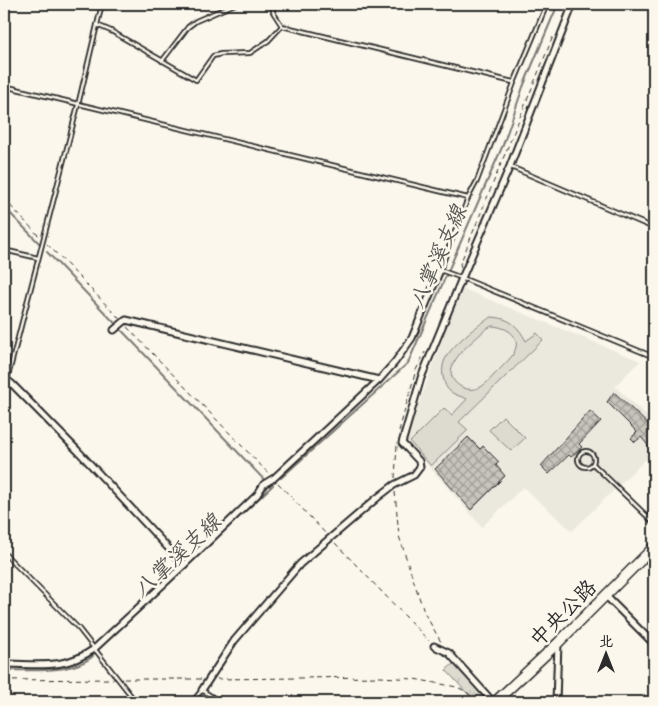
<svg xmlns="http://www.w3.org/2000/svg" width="658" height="706" font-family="Caveat,'LXGW WenKai TC',sans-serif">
<defs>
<pattern id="park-tufts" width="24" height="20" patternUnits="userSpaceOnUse" patternTransform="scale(1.25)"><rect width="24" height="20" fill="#dddad0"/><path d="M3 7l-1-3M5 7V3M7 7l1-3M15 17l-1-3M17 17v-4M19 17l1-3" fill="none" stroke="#bebbb3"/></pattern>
<pattern id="building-cross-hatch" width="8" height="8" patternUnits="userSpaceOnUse" patternTransform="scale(1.25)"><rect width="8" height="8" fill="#c7c4bc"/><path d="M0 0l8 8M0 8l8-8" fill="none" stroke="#a29f99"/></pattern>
</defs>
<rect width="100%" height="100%" fill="#fbf7ec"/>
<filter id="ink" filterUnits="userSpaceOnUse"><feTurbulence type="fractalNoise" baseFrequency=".02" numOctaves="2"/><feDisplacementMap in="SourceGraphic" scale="10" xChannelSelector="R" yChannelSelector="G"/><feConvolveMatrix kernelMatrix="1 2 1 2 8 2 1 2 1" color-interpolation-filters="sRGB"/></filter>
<g filter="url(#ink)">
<!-- built -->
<path fill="#ebe8de" d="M461,288l179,73 -25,25 39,37v28l-82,80 -49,-44 -41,40 -76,-87z"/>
<!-- park -->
<path fill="url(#park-tufts)" stroke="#84827e" d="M454,663l32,35 -5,4h-6l-29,-32z"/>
<!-- pitch -->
<g fill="#dddad0" stroke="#84827e" fill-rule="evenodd">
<path d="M492,317c18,1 26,9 34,24l11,-8 6,7 -84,82 9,8 -37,36 -21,-24 34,-34 8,7 15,-16c-6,-3 -15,-4 -20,-11 -4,-6 -6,-19 -3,-26 4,-14 35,-39 48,-45zM492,326c17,1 32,12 20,30 -5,6 -11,12 -16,17 -5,5 -11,13 -18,15 -9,4 -22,-1 -26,-11 -6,-17 23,-37 34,-48z"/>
<path d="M503,416l22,22 -14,13 -22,-21z"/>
</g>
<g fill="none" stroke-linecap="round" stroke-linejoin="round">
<!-- stream -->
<g stroke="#7b7a75" stroke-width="2">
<path d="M4,207l35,36"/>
<path d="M47,252l224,235"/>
<path d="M281,478l127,-115 95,-218 20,-58 35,-83"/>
<path d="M100,648l173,-163"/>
<path d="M4,670c25,0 69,4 89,-14"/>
</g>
</g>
<!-- building -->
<g fill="url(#building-cross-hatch)" stroke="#2b2b2b">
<path d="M614,392l40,38v16l-3,3 -10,-12 -6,5 -4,-4 6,-6 -30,-30z"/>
<path d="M590,411l11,10 -22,23 3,3 -11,10 -2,-2 -20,19 -8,-8z"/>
<path d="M468,437l12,12 3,-3 16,16 -3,3 9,11 -34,34 -36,-41z"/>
</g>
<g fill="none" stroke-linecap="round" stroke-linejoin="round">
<!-- lane casing -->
<g stroke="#2b2b2b" stroke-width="6">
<g id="lane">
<path d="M273,4v8l9,14"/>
<path d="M547,4l-33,79 -37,98 -9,17 -28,72 22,8 192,79"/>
<path d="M97,25l14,6 85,49 17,-24 8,-2 29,-1 18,-12 14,-15 231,56"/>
<path d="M162,61l26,-34 8,-6 39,-17"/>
<path d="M4,86l464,112"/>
<path d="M511,167l143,61"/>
<path d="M4,250l34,8"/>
<path d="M4,392l74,-287 24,-101"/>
<circle cx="586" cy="459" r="8"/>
<path d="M593,464l61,59"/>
<path d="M4,553l75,76 57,73"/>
<path d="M192,702l10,-12 18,12"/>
</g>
</g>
<!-- street casing -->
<g stroke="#2b2b2b" stroke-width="9">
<g id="street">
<path d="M114,330l12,-10 253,60"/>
<path d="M4,380h3l5,4 66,67 106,114"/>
<path d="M605,595l49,49"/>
<path d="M434,646l15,7 44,49"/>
<path d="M4,664c34,0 61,6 90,-15l90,-84 73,-70 7,-11 10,-6 105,-98 16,-18 17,-24 28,-68"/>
<path d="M202,690l32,-49 66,-77 77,-66 17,-13 20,-10 6,-8 -1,-6 -17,-18 19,-65 41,-100 48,-112 63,-162"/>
<path d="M556,702l2,-59"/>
</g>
</g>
<!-- primary casing -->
<g stroke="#2b2b2b" stroke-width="12">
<path id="primary" d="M495,702l63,-59 96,-96"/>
</g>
<!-- path -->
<g stroke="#2b2b2b" stroke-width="1" stroke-dasharray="5 4" stroke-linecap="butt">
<path d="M4,199l35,37"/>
<path d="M47,244l72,74"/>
<path d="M461,267l-1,-3 94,-230"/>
<path d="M127,327l143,148"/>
<path d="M399,431l17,-61 9,-18"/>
<path d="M395,478l2,-33"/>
<path d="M278,483l49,52"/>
<path d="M395,492l4,44 25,76 17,30"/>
<path d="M335,543l94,98"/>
<path d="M124,679h79"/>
<path d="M217,679l164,-2 33,2 43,8 10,5 10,10"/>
<path d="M4,680l109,-1"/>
</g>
<!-- lane -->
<use href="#lane" stroke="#fbf7ec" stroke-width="2.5"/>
<!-- street -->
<use href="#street" stroke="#fbf7ec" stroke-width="5"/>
<!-- primary -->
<use href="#primary" stroke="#fbf7ec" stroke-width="9"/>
</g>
</g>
<g text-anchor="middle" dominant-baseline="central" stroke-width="5" stroke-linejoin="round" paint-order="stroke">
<!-- street labels -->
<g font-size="21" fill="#2b2b2b" stroke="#fbf7ec">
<text transform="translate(563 613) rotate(-45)">中央公路</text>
</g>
<!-- water labels -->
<g font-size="22" font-style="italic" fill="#5a5956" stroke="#fbf7ec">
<text transform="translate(438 257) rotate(-66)">八掌溪支線</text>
<text transform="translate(177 556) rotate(-43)">八掌溪支線</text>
</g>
</g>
<!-- margin -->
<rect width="658" height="706" fill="none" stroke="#fbf7ec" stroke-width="20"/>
<rect x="10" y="10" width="638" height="686" fill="none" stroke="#2b2b2b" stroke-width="2" filter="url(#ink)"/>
<!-- north arrow -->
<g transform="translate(606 654)" stroke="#fbf7ec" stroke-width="4" paint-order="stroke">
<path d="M0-4L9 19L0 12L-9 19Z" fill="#2b2b2b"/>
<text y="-8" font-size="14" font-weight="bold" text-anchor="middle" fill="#2b2b2b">北</text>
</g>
</svg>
